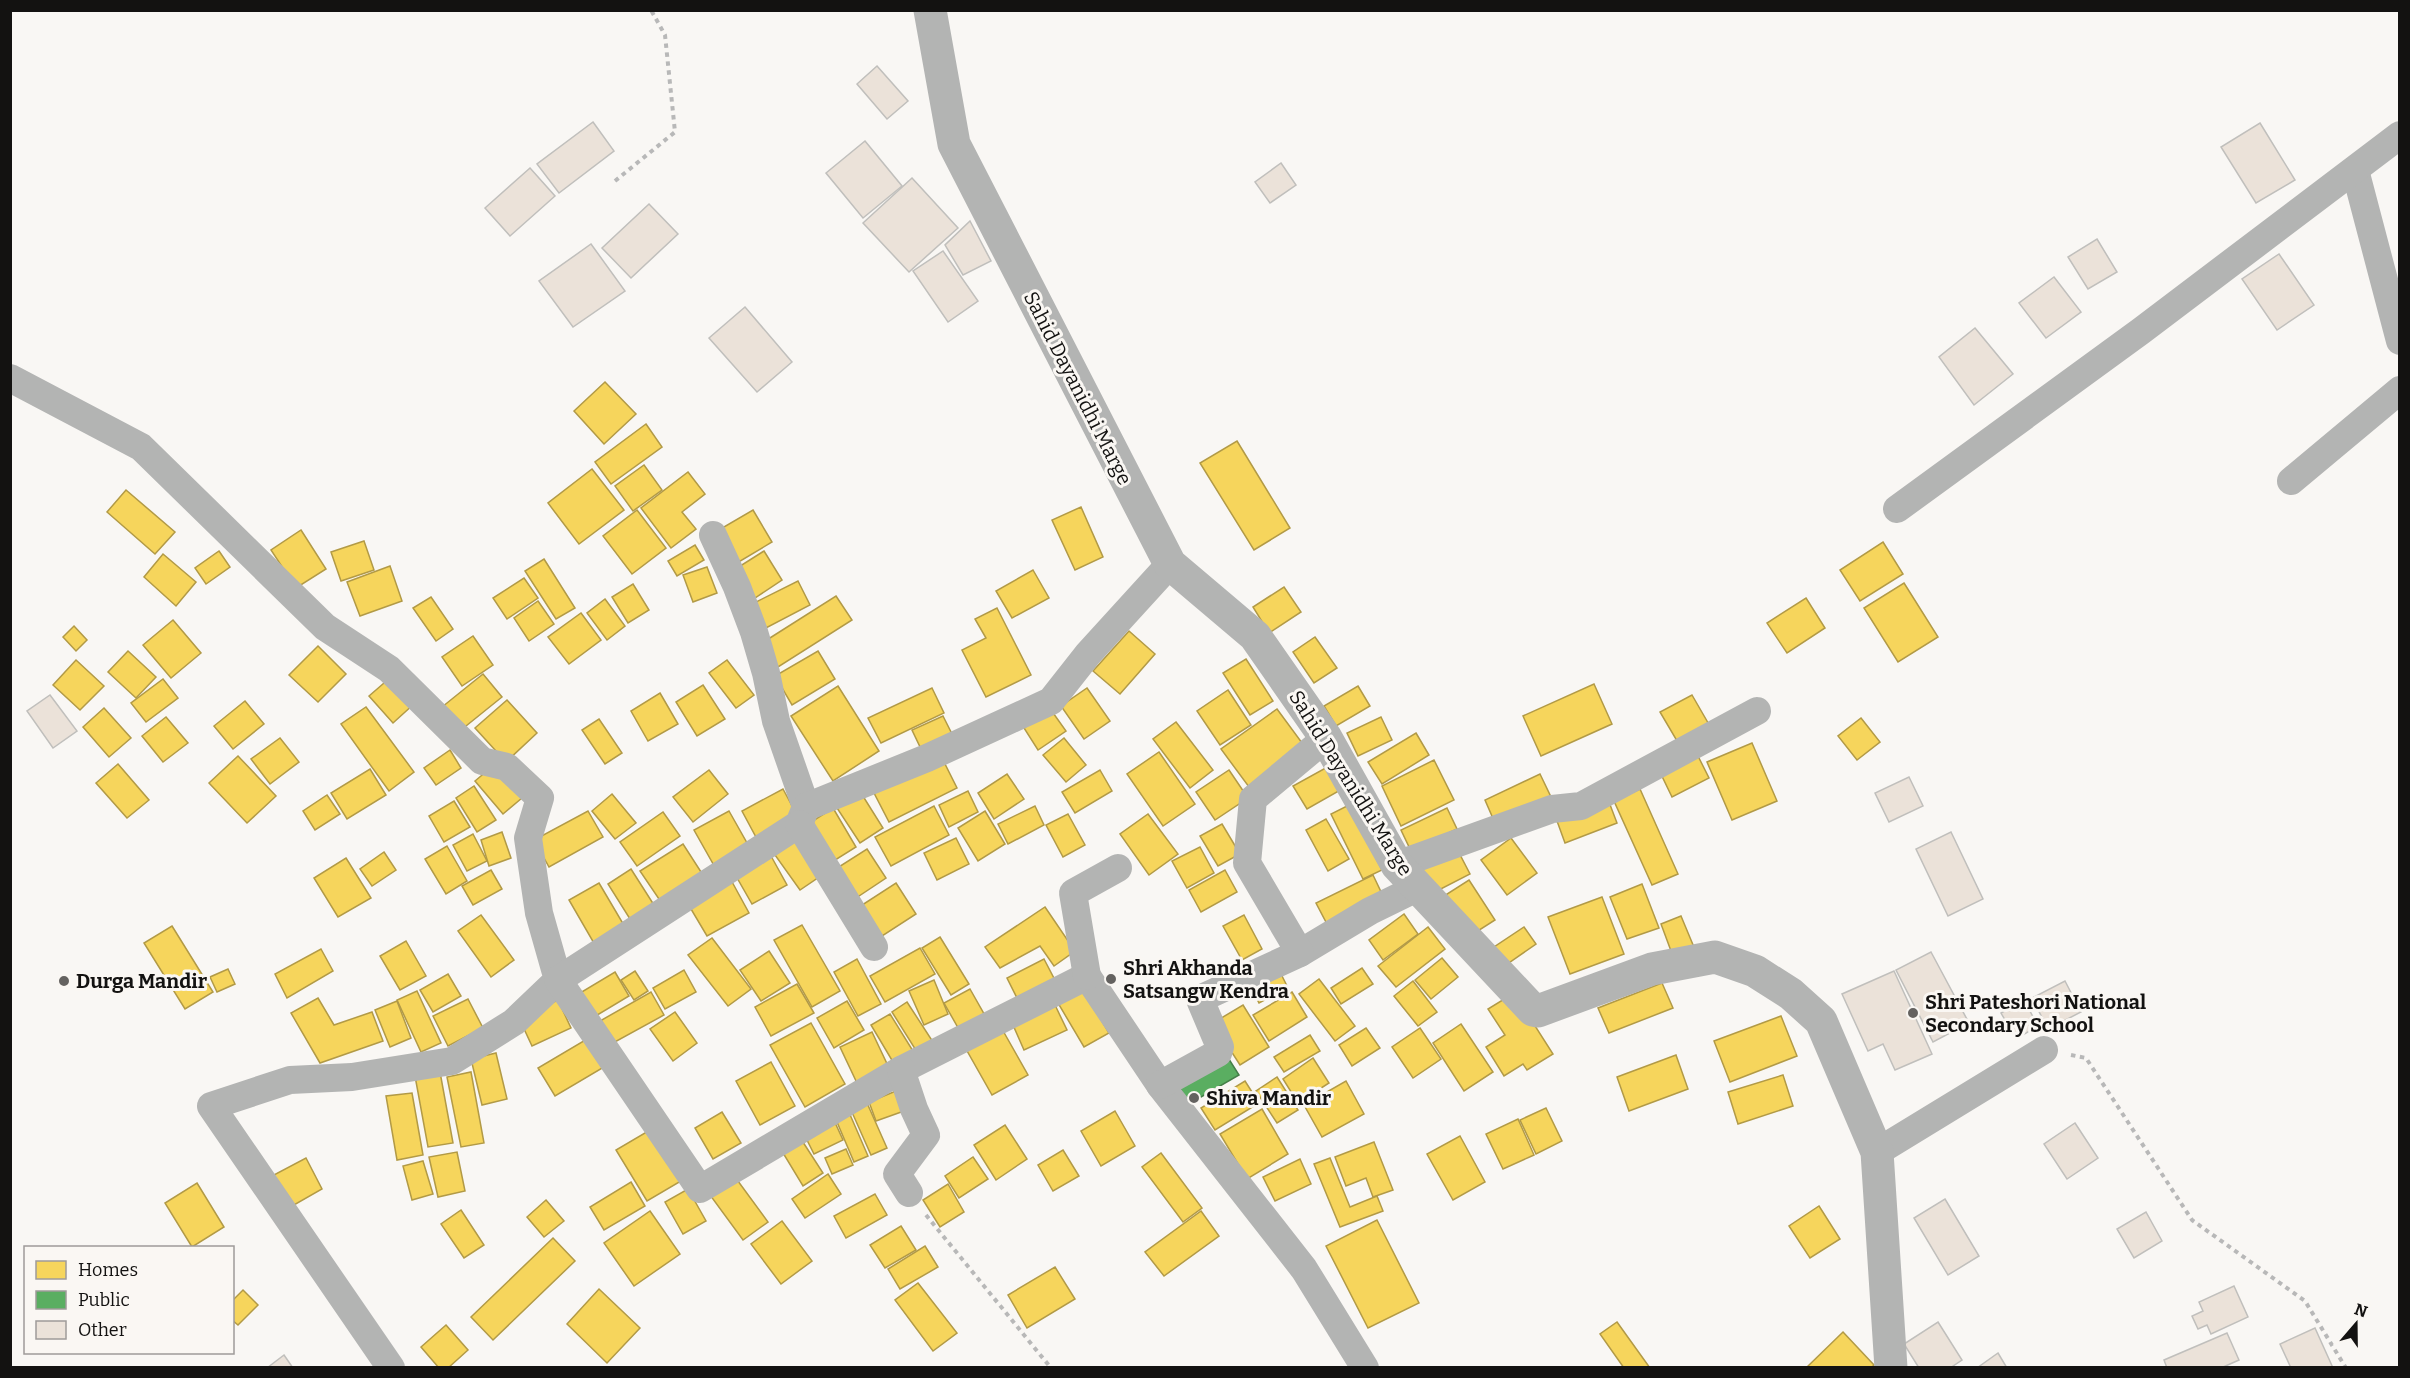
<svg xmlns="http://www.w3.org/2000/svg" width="2410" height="1378" font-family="Bitter,serif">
<rect width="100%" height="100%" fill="#f9f7f4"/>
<!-- homes -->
<g fill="#f6d55c" stroke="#b29a46" stroke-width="1.5">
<path d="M605,382l31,32 -32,30 -30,-33z"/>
<path d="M646,424l16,23 -51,37 -16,-22z"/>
<path d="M1237,441l53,87 -36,22 -54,-87z"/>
<path d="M644,465l18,25 -29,21 -18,-25z"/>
<path d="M592,469l32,41 -45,34 -31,-41z"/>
<path d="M688,472l17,22 -23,18 14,17 -25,19 -30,-40z"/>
<path d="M126,490l49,42 -20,22 -48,-42z"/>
<path d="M1081,507l22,50 -28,13 -23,-50z"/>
<path d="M637,510l29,38 -34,26 -29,-38z"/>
<path d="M753,510l19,32 -35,21 -20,-32z"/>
<path d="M301,530l25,39 -30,19 -25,-38z"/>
<path d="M364,541l10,29 -33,11 -10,-29z"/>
<path d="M1883,542l20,32 -43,27 -20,-31z"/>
<path d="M695,545l9,15 -27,16 -9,-15z"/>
<path d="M219,551l11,16 -24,17 -11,-16z"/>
<path d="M764,551l18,29 -27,18 -18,-30z"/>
<path d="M163,554l33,28 -20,24 -32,-29z"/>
<path d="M544,559l31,49 -19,11 -31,-48z"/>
<path d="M390,566l12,35 -42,15 -13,-34z"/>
<path d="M707,567l10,26 -24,9 -10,-27z"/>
<path d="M1033,570l16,28 -37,20 -16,-27z"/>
<path d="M524,578l14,20 -31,21 -14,-21z"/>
<path d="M798,581l12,24 -46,24 -12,-25z"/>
<path d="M1904,583l34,54 -40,25 -34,-54z"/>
<path d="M633,584l16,26 -21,13 -16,-26z"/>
<path d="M1284,587l17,25 -32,21 -16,-26z"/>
<path d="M836,596l16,24 -74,47 -16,-24z"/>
<path d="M431,597l22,32 -17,12 -23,-33z"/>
<path d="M1806,598l19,30 -38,25 -20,-30z"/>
<path d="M605,599l20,27 -18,14 -20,-27z"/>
<path d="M538,601l16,23 -25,17 -15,-23z"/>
<path d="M997,608l34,67 -45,22 -24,-47 24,-12 -11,-19z"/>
<path d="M581,613l20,27 -32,24 -21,-27z"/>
<path d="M173,620l28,33 -30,25 -28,-33z"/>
<path d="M74,626l13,14 -11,11 -13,-14z"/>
<path d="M1129,631l26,23 -35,40 -27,-23z"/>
<path d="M473,636l20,29 -31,21 -20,-29z"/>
<path d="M1315,637l22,31 -23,15 -21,-31z"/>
<path d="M318,646l28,28 -28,28 -29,-27z"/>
<path d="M128,651l28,26 -20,21 -28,-26z"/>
<path d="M818,651l17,28 -43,26 -17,-29z"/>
<path d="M1246,659l27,42 -23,14 -27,-42z"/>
<path d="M76,660l28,26 -24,24 -27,-25z"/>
<path d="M727,660l27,35 -18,13 -27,-35z"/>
<path d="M483,674l19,23 -41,33 -19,-23z"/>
<path d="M391,677l24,26 -22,20 -24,-27z"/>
<path d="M163,679l15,19 -32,24 -15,-19z"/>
<path d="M1594,684l18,40 -71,32 -18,-40z"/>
<path d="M703,685l22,34 -28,17 -21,-34z"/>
<path d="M838,686l41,65 -46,30 -42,-65z"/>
<path d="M1358,686l12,20 -34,20 -12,-20z"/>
<path d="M932,688l12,25 -63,30 -13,-25z"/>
<path d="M1087,688l23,33 -26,18 -23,-33z"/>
<path d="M1228,690l23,35 -31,20 -23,-34z"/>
<path d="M660,693l18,31 -30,17 -17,-30z"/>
<path d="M1692,695l19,33 -31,18 -20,-34z"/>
<path d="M507,700l30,33 -31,29 -31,-34z"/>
<path d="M245,701l19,23 -31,25 -19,-23z"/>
<path d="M366,707l48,65 -25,19 -48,-67z"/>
<path d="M104,708l27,30 -22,19 -26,-30z"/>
<path d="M1277,709l31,42 -56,40 -31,-42z"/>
<path d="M1051,710l15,21 -28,19 -14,-22z"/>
<path d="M943,716l10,20 -31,15 -10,-21z"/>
<path d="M166,717l22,26 -25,19 -21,-26z"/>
<path d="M1381,717l11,23 -34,16 -11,-23z"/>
<path d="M1861,718l19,24 -23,18 -19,-24z"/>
<path d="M599,719l23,34 -17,11 -23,-34z"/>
<path d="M1176,722l37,48 -23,18 -37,-49z"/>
<path d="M1416,733l13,22 -47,29 -14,-22z"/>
<path d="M280,738l19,24 -29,22 -19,-25z"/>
<path d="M1064,738l22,27 -20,17 -23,-27z"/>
<path d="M1752,743l25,58 -45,19 -25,-58z"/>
<path d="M450,750l11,18 -25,17 -12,-17z"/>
<path d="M1159,752l36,52 -32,22 -36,-52z"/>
<path d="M1696,752l13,26 -37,19 -13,-27z"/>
<path d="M238,756l38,40 -29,27 -38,-40z"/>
<path d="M941,756l16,32 -68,34 -16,-31z"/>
<path d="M1434,760l20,40 -53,26 -19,-40z"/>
<path d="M118,764l31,36 -22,18 -31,-35z"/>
<path d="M494,765l28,33 -19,16 -28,-33z"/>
<path d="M1331,765l13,23 -37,21 -14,-23z"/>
<path d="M370,769l16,26 -39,24 -16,-26z"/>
<path d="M709,770l19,24 -35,28 -20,-25z"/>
<path d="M1100,770l12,21 -37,22 -13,-21z"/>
<path d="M1229,770l19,28 -33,22 -19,-28z"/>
<path d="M1007,774l17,25 -30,20 -16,-26z"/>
<path d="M1540,774l11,23 -56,26 -10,-23z"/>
<path d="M474,786l22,34 -19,12 -21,-34z"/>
<path d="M783,789l15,28 -41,22 -15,-28z"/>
<path d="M1640,789l38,85 -26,11 -38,-84z"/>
<path d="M968,791l10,21 -29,15 -10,-22z"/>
<path d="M861,793l22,35 -23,15 -23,-35z"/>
<path d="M612,794l24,29 -21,16 -23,-28z"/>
<path d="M327,795l13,19 -25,16 -12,-19z"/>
<path d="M454,801l16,26 -26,15 -15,-26z"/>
<path d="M1609,802l8,21 -52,20 -8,-22z"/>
<path d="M1349,805l33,65 -19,9 -32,-65z"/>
<path d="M934,806l15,29 -58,31 -16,-29z"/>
<path d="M1035,806l9,19 -36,19 -10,-20z"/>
<path d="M833,808l23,39 -24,15 -24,-38z"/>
<path d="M1447,808l10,21 -46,22 -10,-21z"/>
<path d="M588,811l15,26 -54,30 -15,-27z"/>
<path d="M729,811l22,39 -35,19 -22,-39z"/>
<path d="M985,811l20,33 -27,17 -20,-33z"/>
<path d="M663,812l17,24 -43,30 -17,-24z"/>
<path d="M1068,814l17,31 -22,12 -17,-32z"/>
<path d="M1148,814l30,40 -29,21 -29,-41z"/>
<path d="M1326,819l23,40 -21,12 -22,-41z"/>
<path d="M1222,824l18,30 -22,12 -18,-30z"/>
<path d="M502,832l9,26 -22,8 -8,-26z"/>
<path d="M473,834l14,27 -20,10 -14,-26z"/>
<path d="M956,838l13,26 -32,16 -13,-27z"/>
<path d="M1511,838l26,35 -30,22 -26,-35z"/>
<path d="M797,839l25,36 -22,15 -25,-35z"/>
<path d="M683,844l20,31 -42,27 -21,-31z"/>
<path d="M447,846l20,35 -21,13 -21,-35z"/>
<path d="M1200,847l14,26 -27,15 -15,-27z"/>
<path d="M1456,847l14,27 -37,19 -14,-28z"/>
<path d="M867,849l19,29 -33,22 -19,-30z"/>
<path d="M384,852l12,18 -24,16 -12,-17z"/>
<path d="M771,856l16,29 -35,19 -16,-28z"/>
<path d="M346,858l25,40 -33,19 -24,-39z"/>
<path d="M631,869l23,36 -24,14 -22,-35z"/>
<path d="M491,870l11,19 -29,16 -11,-19z"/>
<path d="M1225,870l12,22 -36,20 -12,-22z"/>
<path d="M1373,875l10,21 -56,28 -11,-21z"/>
<path d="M731,880l18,33 -42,23 -19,-32z"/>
<path d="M1469,880l26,40 -25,16 -26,-40z"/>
<path d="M599,883l26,44 -30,18 -26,-45z"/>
<path d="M896,883l20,31 -37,24 -20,-31z"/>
<path d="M1642,884l17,44 -32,11 -17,-42z"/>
<path d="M1602,897l22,57 -54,20 -22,-57z"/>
<path d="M1045,907l30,44 -21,15 -14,-20 -40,22 -15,-21z"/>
<path d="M1404,914l14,20 -35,26 -14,-20z"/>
<path d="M481,915l33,45 -23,17 -33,-46z"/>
<path d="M1244,915l18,34 -20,11 -19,-34z"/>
<path d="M1681,916l15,36 -22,7 -13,-35z"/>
<path d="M802,925l38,66 -28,16 -38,-67z"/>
<path d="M172,926l41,66 -28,17 -41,-66z"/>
<path d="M1428,927l17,22 -49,38 -18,-21z"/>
<path d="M1524,927l12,17 -33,23 -12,-18z"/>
<path d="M940,937l29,47 -18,11 -29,-47z"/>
<path d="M712,938l39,51 -23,17 -40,-51z"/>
<path d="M406,941l20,35 -26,14 -20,-34z"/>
<path d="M920,948l15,26 -50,28 -15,-26z"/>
<path d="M321,949l12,22 -46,27 -12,-24z"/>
<path d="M769,951l21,32 -29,18 -21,-31z"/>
<path d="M1442,958l16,19 -27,22 -16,-19z"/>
<path d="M857,959l24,45 -23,12 -24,-44z"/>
<path d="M1044,959l14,27 -38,18 -13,-26z"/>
<path d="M1277,966l11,22 -29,15 -11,-21z"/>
<path d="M1362,968l11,16 -32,20 -10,-16z"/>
<path d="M228,969l7,15 -18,8 -7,-15z"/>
<path d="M684,970l12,22 -31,17 -12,-21z"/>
<path d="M635,971l13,20 -14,9 -13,-20z"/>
<path d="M615,972l14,24 -35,21 -14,-24z"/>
<path d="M448,974l13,22 -28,16 -13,-22z"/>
<path d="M1319,979l36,47 -20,15 -36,-47z"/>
<path d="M934,980l14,34 -24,11 -15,-34z"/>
<path d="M1413,981l24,31 -19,14 -24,-30z"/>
<path d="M1662,983l11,25 -64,25 -11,-25z"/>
<path d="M797,984l17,29 -43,23 -16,-29z"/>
<path d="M970,989l17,30 -26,14 -17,-30z"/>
<path d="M1083,989l26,44 -25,14 -26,-44z"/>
<path d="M417,991l24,52 -20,9 -24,-52z"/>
<path d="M651,992l13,23 -51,28 -13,-22z"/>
<path d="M1292,992l15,25 -38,24 -16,-26z"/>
<path d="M1514,993l39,61 -26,16 -4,-6 -19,12 -18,-29 19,-12 -17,-26z"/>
<path d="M318,998l16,27 38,-13 11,29 -63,22 -29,-50z"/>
<path d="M468,999l15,29 -35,18 -15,-30z"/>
<path d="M558,1000l13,28 -39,18 -13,-28z"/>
<path d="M397,1001l14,37 -21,9 -15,-37z"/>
<path d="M847,1001l17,29 -30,18 -17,-30z"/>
<path d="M907,1002l26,40 -16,10 -25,-40z"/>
<path d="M1055,1005l12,25 -43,20 -11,-25z"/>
<path d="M1243,1005l26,42 -29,18 -27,-42z"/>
<path d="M675,1012l22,31 -24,18 -23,-32z"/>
<path d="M890,1014l23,37 -20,11 -22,-37z"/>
<path d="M1781,1016l16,40 -67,26 -16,-41z"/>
<path d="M811,1023l34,61 -40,23 -35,-62z"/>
<path d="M1461,1024l32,48 -29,19 -31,-48z"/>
<path d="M1366,1028l14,20 -28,18 -13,-21z"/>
<path d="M1420,1028l21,31 -28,19 -21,-31z"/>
<path d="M1002,1029l26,46 -36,20 -26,-46z"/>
<path d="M872,1032l17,36 -32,15 -17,-36z"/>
<path d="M1310,1035l10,16 -36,21 -10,-15z"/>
<path d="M587,1039l17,28 -49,29 -17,-28z"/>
<path d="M496,1053l11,46 -25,6 -11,-46z"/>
<path d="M1676,1055l12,34 -59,22 -12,-34z"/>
<path d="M1313,1058l16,25 -31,20 -15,-24z"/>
<path d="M771,1062l24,44 -35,19 -24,-44z"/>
<path d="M440,1072l13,71 -25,4 -13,-71z"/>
<path d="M471,1072l13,71 -23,4 -14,-70z"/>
<path d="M1783,1075l10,31 -55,18 -10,-32z"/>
<path d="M1277,1077l21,33 -21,13 -21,-32z"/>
<path d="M1245,1081l14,22 -44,27 -14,-22z"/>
<path d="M1346,1081l18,33 -42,23 -18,-32z"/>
<path d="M896,1091l8,20 -28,10 -7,-19z"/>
<path d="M412,1093l11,62 -26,5 -11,-64z"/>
<path d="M867,1103l20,45 -16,7 -20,-45z"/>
<path d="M1546,1108l16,33 -26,13 -16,-34z"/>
<path d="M1262,1109l26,45 -41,25 -27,-45z"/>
<path d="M848,1110l20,46 -14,6 -20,-47z"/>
<path d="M1115,1111l20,35 -34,20 -20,-35z"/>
<path d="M722,1112l19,31 -28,16 -18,-31z"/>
<path d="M832,1116l11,24 -29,14 -12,-24z"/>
<path d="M1518,1119l16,36 -31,14 -17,-35z"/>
<path d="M1005,1125l22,34 -31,21 -22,-35z"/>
<path d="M650,1130l31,51 -34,20 -31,-51z"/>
<path d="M799,1136l24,37 -20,13 -23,-38z"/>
<path d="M1460,1136l25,46 -32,18 -26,-46z"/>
<path d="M1374,1142l19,48 -20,7 -7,-19 -20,8 -11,-29z"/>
<path d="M846,1149l7,16 -21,9 -7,-16z"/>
<path d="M1063,1150l16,26 -26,15 -15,-26z"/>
<path d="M457,1152l8,39 -27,6 -9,-40z"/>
<path d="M1161,1153l41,55 -19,14 -41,-55z"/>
<path d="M973,1157l15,22 -29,19 -14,-22z"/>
<path d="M306,1158l16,31 -35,20 -17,-32z"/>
<path d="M1330,1158l20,49 27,-11 6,15 -43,16 -26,-63z"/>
<path d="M1300,1159l11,25 -36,17 -12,-24z"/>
<path d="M423,1161l10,33 -21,6 -9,-34z"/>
<path d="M828,1174l13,20 -36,24 -13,-19z"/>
<path d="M735,1177l33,45 -25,18 -33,-45z"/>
<path d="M631,1182l14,24 -41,24 -14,-23z"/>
<path d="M197,1183l27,44 -32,20 -27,-44z"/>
<path d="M948,1184l16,28 -24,15 -17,-27z"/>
<path d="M688,1189l18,32 -23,13 -18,-32z"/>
<path d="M875,1194l12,21 -41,23 -12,-22z"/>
<path d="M546,1200l18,21 -20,16 -17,-20z"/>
<path d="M1819,1206l21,33 -30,19 -21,-32z"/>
<path d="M461,1210l23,35 -20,13 -23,-34z"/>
<path d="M650,1211l30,43 -46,32 -30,-43z"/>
<path d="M1201,1211l18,25 -55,40 -19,-24z"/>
<path d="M1377,1220l42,83 -51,25 -42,-82z"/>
<path d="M782,1221l30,40 -31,23 -30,-40z"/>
<path d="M901,1226l15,24 -31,18 -15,-23z"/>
<path d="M553,1238l22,23 -82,79 -22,-23z"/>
<path d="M925,1246l13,21 -38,22 -12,-20z"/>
<path d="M1055,1267l20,32 -48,29 -19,-33z"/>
<path d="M918,1283l39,50 -24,18 -38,-51z"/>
<path d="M599,1289l41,39 -33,35 -40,-39z"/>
<path d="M243,1290l15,15 -20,20 -6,-5v-19z"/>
<path d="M1617,1322l33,46h-26l-24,-34z"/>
<path d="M446,1325l22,25 -20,18h-9l-18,-21z"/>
<path d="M1843,1332l31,33 -3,3h-65z"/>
</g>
<!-- public -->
<path fill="#5aae61" stroke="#457f49" stroke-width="1.5" d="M1225,1053l14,22 -50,29 -13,-23z"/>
<!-- building -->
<g fill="#ebe2d9" stroke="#c0bfbc" stroke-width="1.5">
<path d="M877,66l31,35 -21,18 -30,-35z"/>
<path d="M593,122l21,29 -55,42 -22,-29z"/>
<path d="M2260,123l35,57 -39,23 -35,-56z"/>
<path d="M865,141l37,45 -39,32 -37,-45z"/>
<path d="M1281,163l15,22 -26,18 -15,-21z"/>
<path d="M530,168l25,28 -45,40 -25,-28z"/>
<path d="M912,178l46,50 -49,44 -46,-49z"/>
<path d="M649,204l29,30 -47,44 -29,-30z"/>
<path d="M970,221l21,40 -28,14 -18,-30z"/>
<path d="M2097,239l20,33 -29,17 -20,-32z"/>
<path d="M591,244l34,47 -52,36 -34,-46z"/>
<path d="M943,251l35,50 -30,21 -35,-51z"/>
<path d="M2279,254l35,51 -37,25 -35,-51z"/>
<path d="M2054,277l27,35 -35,26 -27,-35z"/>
<path d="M745,307l47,55 -35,30 -48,-54z"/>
<path d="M1975,328l38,46 -39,31 -35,-48z"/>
<path d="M50,695l27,36 -24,17 -26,-37z"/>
<path d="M1909,777l14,29 -34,16 -14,-29z"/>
<path d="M1951,832l32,67 -35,17 -32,-67z"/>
<path d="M1931,952l38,71 -36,19 -37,-72z"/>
<path d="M1894,971l38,83 -37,16 -12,-26 -15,7 -26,-57z"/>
<path d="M2065,981l16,31 -33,17 -16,-31z"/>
<path d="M2024,1000l14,26 -22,13 -15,-26z"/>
<path d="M2075,1123l23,35 -31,21 -23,-35z"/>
<path d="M1945,1199l34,57 -31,19 -34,-57z"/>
<path d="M2146,1212l16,29 -28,17 -17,-29z"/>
<path d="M2234,1286l14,31 -37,17 -4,-9 -9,4 -6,-13 11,-5 -4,-9z"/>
<path d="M1938,1322l24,38 -12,8h-31l-15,-24z"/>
<path d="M2315,1328l18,40h-42l-11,-24z"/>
<path d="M2227,1333l12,27 -18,8h-54l-3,-8z"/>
<path d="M1998,1353l9,15h-30z"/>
<path d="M284,1355l9,13h-26z"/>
</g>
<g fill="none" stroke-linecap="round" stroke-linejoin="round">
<!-- path -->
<g stroke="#b8b8b8" stroke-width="4" stroke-dasharray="4.5 4.5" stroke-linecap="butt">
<path d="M615,181l60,-49 -10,-97 -14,-25"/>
<path d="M2071,1055l15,3 106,162 113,81 41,67"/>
<path d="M926,1215l125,153"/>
</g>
<!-- minor -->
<g stroke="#b3b4b3" stroke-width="28">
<path d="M2355,170l45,171"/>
<path d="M10,378l131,69 184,180 64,42 93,92 25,6 33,31 -12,40 11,75 19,67 -44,42 -62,39 -100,16 -62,3 -79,26 180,262"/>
<path d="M2291,481l109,-91"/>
<path d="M1897,509l244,-178 259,-196"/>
<path d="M713,535l24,52 17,45 12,41 10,48 30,86"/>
<path d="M1170,564l-82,90 -37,47 -124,57 -121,49 -7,17 -241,156 142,209 201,-119 186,-94 73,109 144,184 61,99"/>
<path d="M799,824l75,123"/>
<path d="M1397,865l155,-56 29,-3 176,-95"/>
<path d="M1300,953l70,-42 47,-23"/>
<path d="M1087,976l-14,-83 45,-25"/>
<path d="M901,1070l13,39 12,26 -29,39 12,19"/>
<path d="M1160,1085l58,-32 2,-6 -19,-45 3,-5 96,-44 -53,-90 6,-64 73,-61"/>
<path d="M1877,1152l167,-102"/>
</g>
<!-- tertiary -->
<path stroke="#b3b4b3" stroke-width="33" d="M930,10l24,134 216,420 85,72 71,102 71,127 136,145 5,1 114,-42 63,-12 40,14 36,23 30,27 56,131 14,216"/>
</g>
<!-- markers -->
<g fill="#646260" stroke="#faf7f3" stroke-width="2">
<circle cx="1111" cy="979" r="6"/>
<circle cx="64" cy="981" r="6"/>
<circle cx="1913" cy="1013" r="6"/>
<circle cx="1194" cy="1098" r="6"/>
</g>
<g text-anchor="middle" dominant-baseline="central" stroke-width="6" stroke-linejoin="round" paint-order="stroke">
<!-- street labels -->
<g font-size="20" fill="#131211" stroke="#faf7f3">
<text transform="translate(1078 388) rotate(63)">Sahid Dayanidhi Marge</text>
<text transform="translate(1351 783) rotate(58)">Sahid Dayanidhi Marge</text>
</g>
<!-- poi labels -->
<g font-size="20" font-weight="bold" fill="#131211" stroke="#faf7f3" text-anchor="start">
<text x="1123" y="968">Shri Akhanda<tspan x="1123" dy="23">Satsangw Kendra</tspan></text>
<text x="76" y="981">Durga Mandir</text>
<text x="1925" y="1002">Shri Pateshori National<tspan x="1925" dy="23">Secondary School</tspan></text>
<text x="1206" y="1098">Shiva Mandir</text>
</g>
</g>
<!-- border -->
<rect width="2410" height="1378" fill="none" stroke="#131211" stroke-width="24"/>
<!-- legend -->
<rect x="24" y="1246" width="210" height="108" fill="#faf7f3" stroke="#9e9b99" stroke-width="1.5"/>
<rect x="36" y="1261" width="30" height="18" fill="#f6d55c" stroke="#9e9b99" stroke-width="1.5"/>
<text x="78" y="1276" font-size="18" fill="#131211">Homes</text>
<rect x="36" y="1291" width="30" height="18" fill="#5aae61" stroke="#9e9b99" stroke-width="1.5"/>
<text x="78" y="1306" font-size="18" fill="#131211">Public</text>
<rect x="36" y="1321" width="30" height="18" fill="#ebe2d9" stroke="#9e9b99" stroke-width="1.5"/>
<text x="78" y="1336" font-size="18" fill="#131211">Other</text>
<!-- north arrow -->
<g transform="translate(2356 1324) rotate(20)" stroke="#faf7f3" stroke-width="4.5" paint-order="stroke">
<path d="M0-4.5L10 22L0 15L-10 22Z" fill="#131211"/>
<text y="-9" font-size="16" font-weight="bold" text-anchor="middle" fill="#131211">N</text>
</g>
</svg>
